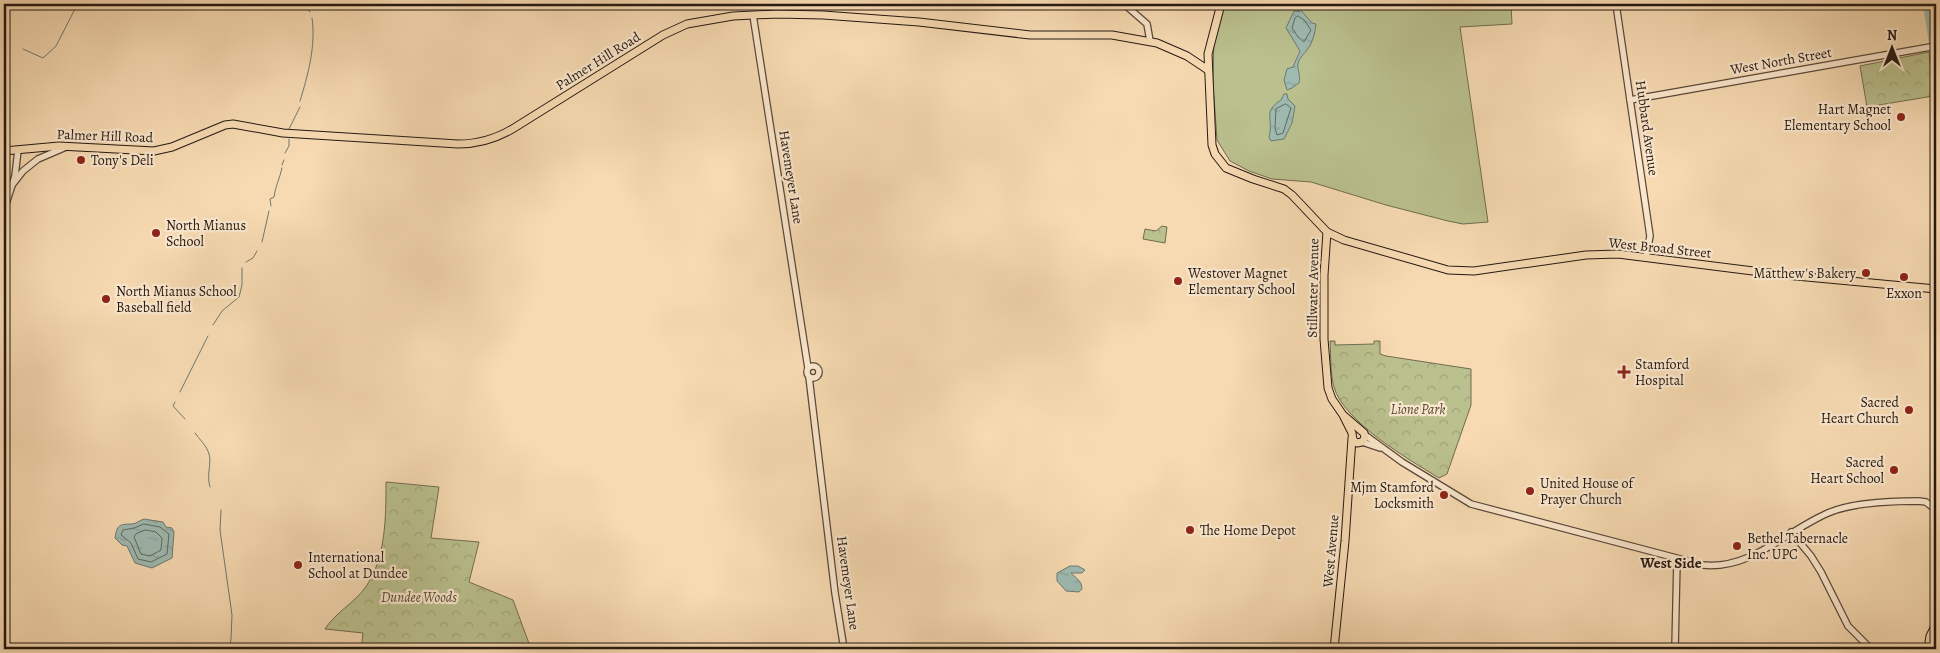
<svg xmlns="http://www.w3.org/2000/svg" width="1940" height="653" font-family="Alegreya,serif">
<defs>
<pattern id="park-crowns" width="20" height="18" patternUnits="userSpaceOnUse" patternTransform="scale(1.25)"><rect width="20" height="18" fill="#bac08e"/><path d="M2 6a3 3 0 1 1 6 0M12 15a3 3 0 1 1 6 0" fill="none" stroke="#a0a479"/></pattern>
<pattern id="water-ripples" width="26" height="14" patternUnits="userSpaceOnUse" patternTransform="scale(1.25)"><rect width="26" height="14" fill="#9ebab1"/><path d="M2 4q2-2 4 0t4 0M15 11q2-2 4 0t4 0" fill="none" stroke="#889f97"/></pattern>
</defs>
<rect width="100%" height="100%" fill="#f7dab2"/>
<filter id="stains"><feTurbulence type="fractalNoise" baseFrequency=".004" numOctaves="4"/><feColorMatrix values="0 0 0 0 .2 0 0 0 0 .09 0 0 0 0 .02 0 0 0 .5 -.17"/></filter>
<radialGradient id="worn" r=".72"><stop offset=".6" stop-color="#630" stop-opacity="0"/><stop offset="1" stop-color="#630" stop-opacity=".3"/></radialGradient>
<!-- grass -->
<path fill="#bac08e" stroke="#706c50" d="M1225,4h286l1,20 -52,3 28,195 -25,2 -15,-3 -62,-16 -75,-23 -39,-3 -23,-8 -19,-10 -13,-21 -4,-57 1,-49z"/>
<!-- park -->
<g fill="url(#park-crowns)" stroke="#706c50">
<path d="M1929,52l4,44 -66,11 -7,-41z"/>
<path d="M1162,226l5,1 -2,16 -22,-4 2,-10 11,2z"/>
<path d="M1330,341h5v4l39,-1v-3h6v13l6,2 85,13v36l-24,69 -8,4c-31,-19 -95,-56 -105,-91 -4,-14 -3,-32 -4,-46z"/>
<path d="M386,482l53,5 -8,51 48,4 -10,40 44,18 18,49h-170l2,-16 -38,-4c10,-16 29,-26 40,-41 21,-29 21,-71 21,-106z"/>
</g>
<!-- water -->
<g fill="url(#water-ripples)" stroke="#6e7971">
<path d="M1296,7l3,1 13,15 4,1c-1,9 -3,18 -9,26 -4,5 -7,7 -9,13 -1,7 3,12 1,20l-7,5 -5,2 -3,-10 3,-11 6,-2 7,-16 -14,-23 8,-17 6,1z"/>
<path d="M1284,94h3l1,5 7,7 -3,17 -8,16 -13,2 -2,-4c5,-18 -7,-25 12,-37z"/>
<path d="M144,519l19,3 3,5 6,1 2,4 -2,26 -20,10 -17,-5 -8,-17 -5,-1 -7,-7c2,-13 4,-14 17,-14 4,0 8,-4 12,-5z"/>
<path d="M1070,566h8l7,4 -3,3h-11c5,5 11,8 11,16l-3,3 -13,-1 -9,-10v-8z"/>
</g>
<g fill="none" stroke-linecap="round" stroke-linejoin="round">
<!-- shore -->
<g stroke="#626962" stroke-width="1">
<path d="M1298,16l6,4 7,10 -7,12 -6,-5 -6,-9 3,-10z"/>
<path d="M1286,104l5,4 -8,25 -6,2 -2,-7 1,-19z"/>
<path d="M144,524l16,3 9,7 -2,20 -16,8 -13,-3 -7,-16 -10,-8 2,-5 11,-2z"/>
<path d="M146,530l10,2 6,6 -1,12 -11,6 -9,-2 -7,-17 2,-3z"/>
</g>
<!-- stream -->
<g stroke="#6e7971" stroke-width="1">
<path d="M303,4l7,8"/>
<path d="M23,49l20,9 13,-12 20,-39 -1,-3"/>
<path d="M300,101c8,-26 16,-55 12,-83"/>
<path d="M289,129l11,-22"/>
<path d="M285,153l4,-7v-7"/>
<path d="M282,165l2,-5"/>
<path d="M271,206l-1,-7 4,-2c1,-10 6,-19 8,-29"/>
<path d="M262,242l7,-31"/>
<path d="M246,262l7,-4 4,-7"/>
<path d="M213,325l9,-14 17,-14 3,-12v-17"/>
<path d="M180,392l28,-56"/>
<path d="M175,402l-2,4 12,13"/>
<path d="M195,433c4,6 12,13 14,21 3,9 -3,21 1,33"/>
<path d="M221,510l-1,20 12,85 -1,24 -2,10"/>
</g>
<!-- river -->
<path stroke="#9ebab1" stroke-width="8" d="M1927,4l9,59"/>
<!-- minor casing -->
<g stroke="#5a483a" stroke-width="8">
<g id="minor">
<path d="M1124,4l23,20 3,17"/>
<path d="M1616,4l34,232 -4,21"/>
<path d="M753,15l55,353"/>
<path d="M1630,100l306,-54"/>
<path d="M12,185l11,-14 15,-12 28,-12"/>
<path d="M4,210l11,-34 3,-26"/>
<circle cx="813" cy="372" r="6"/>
<path d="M809,377l26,216 9,56"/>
<path d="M4,413l2,11 -2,17"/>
<path d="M1365,435l37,27 69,42 232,61c48,5 83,-34 125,-52 25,-11 64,-12 91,-12l7,1 10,8"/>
<path d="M1362,442l18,6"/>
<path d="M1791,532l20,24 10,16 27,54 23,23"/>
<path d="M1675,649l2,-89"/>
</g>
</g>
<!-- major casing -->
<g stroke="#251812" stroke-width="9">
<g id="major">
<path d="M1221,4l-13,50 4,91 3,9 11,14 27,11 31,10 8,6 35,37 17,8 104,30 26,1 112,-16 32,-1 167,21 151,14"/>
<path d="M4,151l55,-5 95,5 18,-4 53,-22 8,-1 50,9 175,11c21,0 38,-5 56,-16l149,-93 24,-11 46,-8 44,-2 46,1 96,7 111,13h82l45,8 30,13 21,14"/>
<path d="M1327,232l-3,43v64l4,49 4,11 11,16 21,18 1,5 -3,4 -5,1 -4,-3 -1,-7 -9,-18"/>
<path d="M1334,649l11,-108 7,-103"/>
<path d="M1928,649l2,-13 6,-12"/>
<path d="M1936,649v-15"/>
</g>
</g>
<!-- minor -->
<use href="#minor" stroke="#fae7cd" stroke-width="5.5"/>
<!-- major -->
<use href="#major" stroke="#f7dab2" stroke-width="7"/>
</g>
<!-- markers -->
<g fill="#8f2418" stroke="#fae7cd" stroke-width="2">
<circle cx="1901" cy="117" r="5"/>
<circle cx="81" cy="160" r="5"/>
<circle cx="156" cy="233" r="5"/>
<circle cx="1866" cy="273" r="5"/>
<circle cx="1904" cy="277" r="5"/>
<circle cx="1178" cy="281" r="5"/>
<circle cx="106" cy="299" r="5"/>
<path d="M1621.5 364.5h5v5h5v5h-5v5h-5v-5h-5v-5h5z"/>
<circle cx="1909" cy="410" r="5"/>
<circle cx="1894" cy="470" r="5"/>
<circle cx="1530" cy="491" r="5"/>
<circle cx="1444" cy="495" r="5"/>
<circle cx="1190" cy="530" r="5"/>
<circle cx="1737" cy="546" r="5"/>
<circle cx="298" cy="565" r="5"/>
</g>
<g text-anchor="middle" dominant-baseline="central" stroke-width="4.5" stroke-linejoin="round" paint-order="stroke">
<!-- street labels -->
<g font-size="14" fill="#251812" stroke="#fae7cd">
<text transform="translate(598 61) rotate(-32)">Palmer Hill Road</text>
<text transform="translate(1781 61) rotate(-10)">West North Street</text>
<text transform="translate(1647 128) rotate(82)">Hubbard Avenue</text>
<text transform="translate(105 136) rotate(2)">Palmer Hill Road</text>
<text transform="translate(791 177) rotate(81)">Havemeyer Lane</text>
<text transform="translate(1660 248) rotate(6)">West Broad Street</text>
<text transform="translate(1313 288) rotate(-89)">Stillwater Avenue</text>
<text transform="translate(1331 551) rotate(-85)">West Avenue</text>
<text transform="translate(848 583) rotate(82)">Havemeyer Lane</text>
</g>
<!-- poi labels -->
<g font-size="14" fill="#251812" stroke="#fae7cd" text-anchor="start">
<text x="1891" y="109" text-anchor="end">Hart Magnet<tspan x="1891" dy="16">Elementary School</tspan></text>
<text x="91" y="160">Tony's Deli</text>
<text x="166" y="225">North Mianus<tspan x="166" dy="16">School</tspan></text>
<text x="1188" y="273">Westover Magnet<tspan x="1188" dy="16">Elementary School</tspan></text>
<text x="1856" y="273" text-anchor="end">Matthew's Bakery</text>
<text x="116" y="291">North Mianus School<tspan x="116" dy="16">Baseball field</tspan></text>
<text x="1904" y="293" text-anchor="middle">Exxon</text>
<text x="1635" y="364">Stamford<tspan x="1635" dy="16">Hospital</tspan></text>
<text x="1899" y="402" text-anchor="end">Sacred<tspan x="1899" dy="16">Heart Church</tspan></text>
<text x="1884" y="462" text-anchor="end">Sacred<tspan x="1884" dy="16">Heart School</tspan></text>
<text x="1540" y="483">United House of<tspan x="1540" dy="16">Prayer Church</tspan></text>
<text x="1434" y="487" text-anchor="end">Mjm Stamford<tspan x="1434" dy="16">Locksmith</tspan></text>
<text x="1200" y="530">The Home Depot</text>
<text x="1747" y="538">Bethel Tabernacle<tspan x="1747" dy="16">Inc. UPC</tspan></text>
<text x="308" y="557">International<tspan x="308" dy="16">School at Dundee</tspan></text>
</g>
<!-- park labels -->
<g font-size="14" font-style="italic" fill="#524a37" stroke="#fae7cd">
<text x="1418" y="409">Lione Park</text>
<text x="419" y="597">Dundee Woods</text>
</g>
<!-- neighbourhood labels -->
<g font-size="15" font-weight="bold" fill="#251812" stroke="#fae7cd">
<text x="1671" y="563">West Side</text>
</g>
</g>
<!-- margin -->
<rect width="1940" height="653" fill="none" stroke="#f7dab2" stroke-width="20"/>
<rect x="5" y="5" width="1930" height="643" fill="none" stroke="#251812" stroke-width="2.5"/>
<rect x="10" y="10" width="1920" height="633" fill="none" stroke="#251812"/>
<!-- north arrow -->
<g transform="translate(1892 48)" stroke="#fae7cd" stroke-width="4" paint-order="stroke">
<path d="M0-4L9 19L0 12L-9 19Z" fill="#251812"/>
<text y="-8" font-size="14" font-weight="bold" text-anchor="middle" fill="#251812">N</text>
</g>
<rect width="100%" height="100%" filter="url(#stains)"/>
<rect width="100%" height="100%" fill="url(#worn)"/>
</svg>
